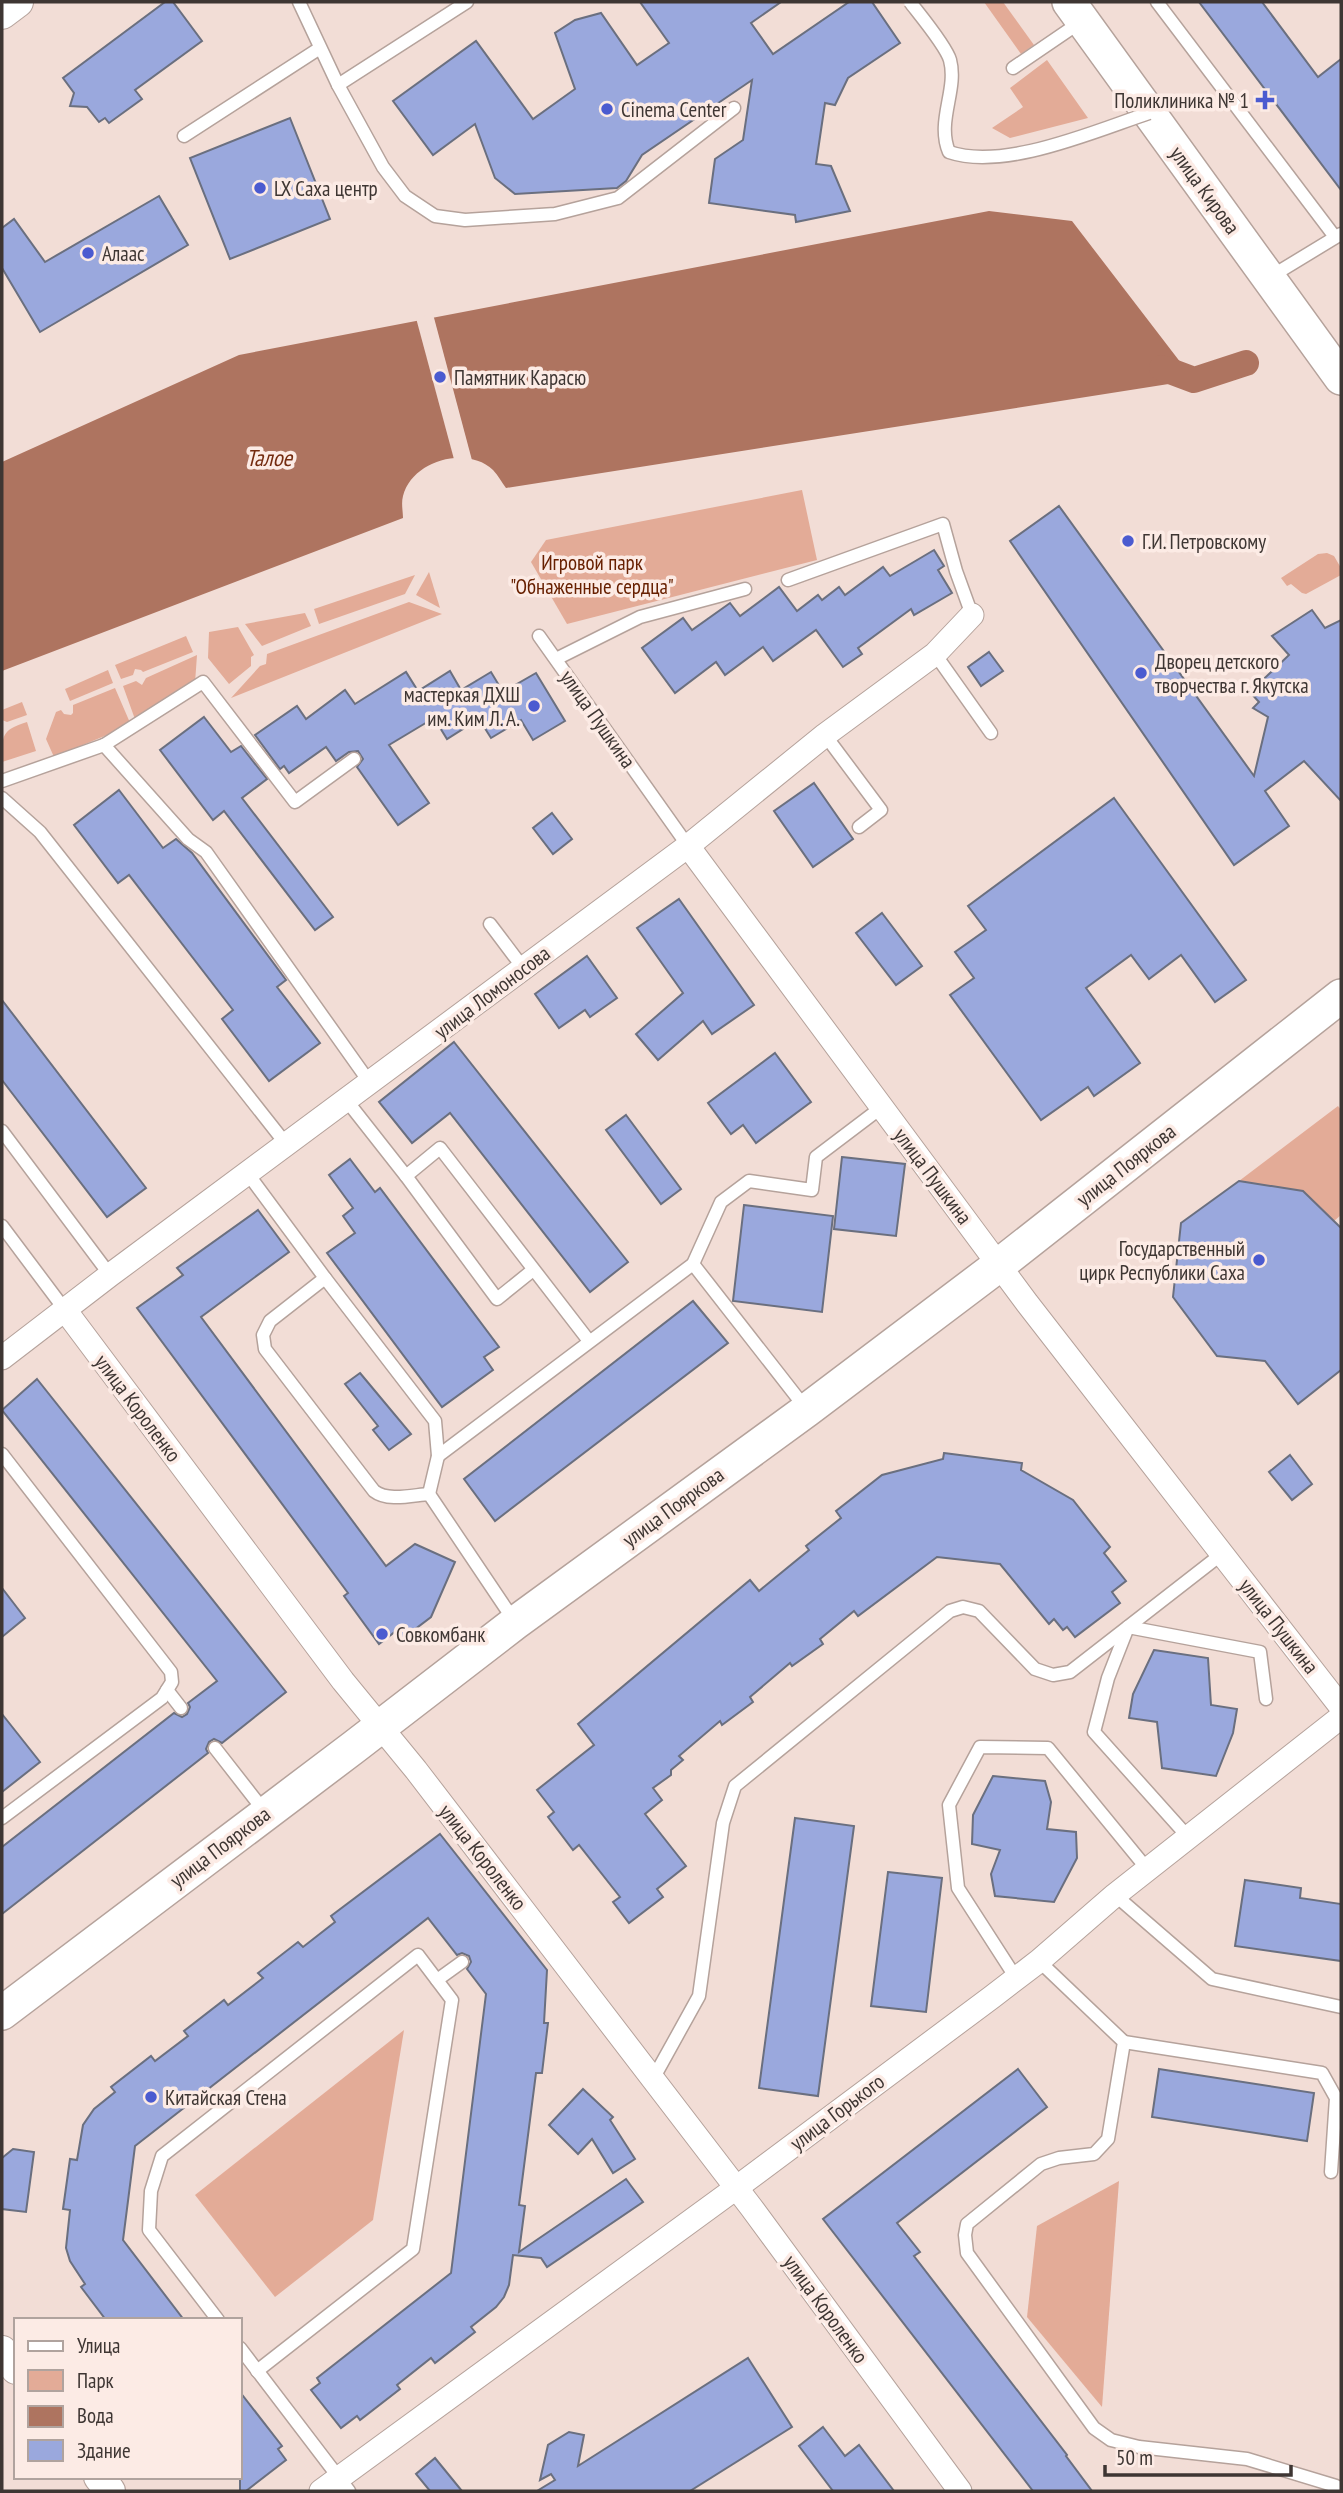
<svg xmlns="http://www.w3.org/2000/svg" width="1343" height="2493" font-family="'PT Sans Narrow',sans-serif">
<rect width="100%" height="100%" fill="#f2ddd6"/>
<!-- green -->
<g fill="#e3ab97">
<path d="M984,2h19l31,43 -13,9z"/>
<path d="M1047,60l41,58 -78,20 -18,-10 31,-21 -13,-19z"/>
<path d="M802,490l15,70 -250,64 -36,-62 15,-22z"/>
<path d="M1327,553l7,3 7,12v7l-35,19 -4,-1 -11,-9 -4,2 -6,-8 37,-24z"/>
<path d="M429,572l11,36 -24,-13z"/>
<path d="M415,575l-10,19 -86,30 -5,-15z"/>
<path d="M409,602l33,12 -211,84 29,-32 6,-2 1,-10z"/>
<path d="M305,613l6,13 -49,20 -17,-22z"/>
<path d="M238,627l16,28 -3,2v9l-22,18 -21,-26 1,-26z"/>
<path d="M186,636l7,16 -50,20 -2,-2 -6,-1 -2,6 -12,4 -6,-14z"/>
<path d="M197,655l-2,28 -59,39 -13,-36 13,-5 6,4 4,-7z"/>
<path d="M108,670l5,13 -43,18 -5,-12z"/>
<path d="M115,688l16,37 -77,32 -8,-18 10,-27 5,-2 3,4 7,1 2,-2v-8z"/>
<path d="M22,702l5,13 -20,7 -5,-2v-10z"/>
<path d="M27,722l9,29 -34,11c0,-26 -1,-32 25,-40z"/>
<path d="M1338,1106l3,4v105l-7,6 -31,-30 -64,-10z"/>
<path d="M404,2030l-31,190 -98,77 -80,-102z"/>
<path d="M1119,2181l-17,226 -75,-90 10,-91z"/>
</g>
<!-- water -->
<path fill="#ae7460" d="M989,211l83,10 122,159 -688,108c-4,-5 -8,-13 -13,-18 -27,-25 -81,-9 -90,26 -2,7 0,16 0,22l-401,153v-209l237,-107z"/>
<!-- pier -->
<path fill="#f2ddd6" d="M433,314l40,150 -18,-1 -39,-145z"/>
<g fill="none" stroke-linecap="round" stroke-linejoin="round">
<!-- canal -->
<path stroke="#ae7460" stroke-width="26" d="M1162,368l32,12 52,-17"/>
</g>
<!-- building -->
<g fill="#9aa8dd" stroke="#6a6f7f" stroke-width="2">
<path d="M165,2h8l29,39 -67,49 7,9 -33,24 -4,-5 -6,4 -12,-15 -17,-1 4,-13 -11,-15z"/>
<path d="M640,2h141l-30,21 22,31 76,-52h23l28,41 -52,35 -13,27 -10,-2 -9,61 15,2 19,45 -54,11 -1,-7 -86,-12 6,-44 28,-19 9,-60 -110,75 -16,26 -9,7 -102,6 -20,-16 -20,-54 -42,31 -40,-54 83,-60 57,78 42,-30 -20,-56 20,-13 26,-7 36,52 32,-22z"/>
<path d="M1199,2h63l56,75 23,-18v131z"/>
<path d="M290,118l40,101 -100,40 -40,-101z"/>
<path d="M159,196l29,49 -148,87 -38,-64v-40l12,-9 31,43z"/>
<path d="M1059,506l195,270 14,-59 -15,-9 6,-6 -9,-10 39,-37 -17,-19 40,-26 13,18 16,-8v181l-37,-40 -39,30 24,35 -55,39 -224,-324z"/>
<path d="M934,550l10,16 -6,4 14,23 -38,22 -3,-6 -53,39 4,6 -19,13 -27,-37 -43,31 -10,-14 -38,28 -9,-13 -41,31 -33,-45 41,-30 9,12 38,-27 10,13 39,-29 18,24 21,-16 4,5 17,-13 6,8 38,-28 7,9z"/>
<path d="M989,652l14,19 -22,15 -13,-19z"/>
<path d="M450,671l11,19 30,-18 12,20 33,-19 29,48 -32,19 -12,-20 -30,18 -12,-19 -32,20 -13,-21 -45,27 40,58 -31,22 -41,-58 6,-8 -5,-8 -9,1 -13,9 -10,-14 -37,26 -5,-7 -4,3 -25,-34 42,-29 9,13 39,-29 10,14 51,-32 12,19z"/>
<path d="M204,717l27,35 10,-6 26,33 -25,19 91,119 -18,13 -91,-119 -11,9 -53,-70z"/>
<path d="M814,783l39,56 -40,28 -39,-56z"/>
<path d="M119,790l44,58 13,-9 16,14 94,127 -9,7 43,56 -51,38 -47,-62 11,-9 -104,-135 -11,8 -44,-58z"/>
<path d="M1114,798l132,182 -31,22 -34,-47 -32,24 -18,-24 -45,33 54,75 -46,33 -6,-9 -47,33 -91,-125 24,-17 -19,-26 31,-22 -18,-24z"/>
<path d="M552,813l20,26 -19,15 -20,-26z"/>
<path d="M679,899l75,106 -42,29 -9,-13 -45,39 -22,-26 47,-41 -46,-65z"/>
<path d="M882,913l40,53 -26,19 -40,-52z"/>
<path d="M587,956l30,42 -27,19 -5,-7 -26,18 -24,-34z"/>
<path d="M2,1000l144,188 -39,29 -105,-137z"/>
<path d="M454,1042l174,220 -38,30 -140,-179 -38,30 -33,-41z"/>
<path d="M775,1053l36,49 -55,41 -13,-18 -12,9 -23,-31z"/>
<path d="M626,1115l55,74 -20,15 -55,-74z"/>
<path d="M842,1157l63,7 -9,72 -62,-7z"/>
<path d="M350,1159l25,33 5,-4 119,159 -15,10 9,13 -51,37 -115,-154 28,-20 -12,-17 10,-8 -24,-33z"/>
<path d="M1239,1181l64,10 38,37v142l-43,34 -33,-43 -48,-5 -44,-59 8,-74z"/>
<path d="M744,1205l89,11 -11,96 -89,-11z"/>
<path d="M258,1210l31,42 -88,65 185,249 29,-22 40,18 -24,55 -29,22 -6,-8 -17,13 -35,-48 4,-3 -211,-285 46,-33 -6,-7z"/>
<path d="M693,1301l35,42 -233,178 -31,-42z"/>
<path d="M360,1373l51,61 -22,16 -16,-20 5,-4 -33,-42z"/>
<path d="M37,1379l249,313 -64,51 -8,-4 -5,3 -3,7 2,4 -206,161v-67l172,-134 8,4 5,-3 3,-7 -2,-4 29,-22 -215,-271z"/>
<path d="M944,1453l78,10 -1,7 52,30 37,47 -6,6 22,28 -14,11 8,11 -45,34 -8,-10 -4,3 -9,-11 -5,5 -49,-60 -63,-7 -79,59 -4,-5 -34,28 3,5 -31,22 -2,-3 -40,34 3,5 -31,23 -2,-4 -41,35 4,4 -12,10v5l-18,13 9,12 -17,14 41,52 -29,23 6,8 -34,26 -16,-21 7,-5 -41,-52 -6,5 -25,-33 6,-5 -17,-22 57,-45 -16,-21 172,-144 9,11 50,-41 -3,-4 35,-28 -5,-7 46,-36 61,-16z"/>
<path d="M1290,1455l22,29 -20,16 -23,-28z"/>
<path d="M2,1588l23,30 -23,19z"/>
<path d="M1154,1650l54,8 3,47 26,4 -4,24 -17,43 -54,-8 -5,-46 -28,-4 4,-24z"/>
<path d="M2,1714l38,48 -38,30z"/>
<path d="M993,1776l52,5 6,21 -4,27 29,3 1,26 -23,44 -59,-6 -4,-22 9,-24 -28,-6 1,-29z"/>
<path d="M795,1818l59,8 -36,270 -59,-8z"/>
<path d="M440,1834l107,136 -3,53h4l-6,50h-6l-17,132 6,1 -6,46 107,-73 17,23 -96,65 -6,-9 -28,-3 -4,30 -5,12 -8,10 -25,20 4,5 -40,31 -4,-5 -34,27 3,4 -40,31 -3,-4 -16,12 -30,-38 9,-7 -3,-5 134,-105 35,-279 -19,-25 4,-7 -2,-6 -7,-3 -5,2 -29,-37 -293,228 -12,94 61,80h-78l-25,-33 4,-3 -15,-23 -4,-13 4,-38 -7,-1 7,-50 7,1 6,-35 11,-16 21,-17 -4,-5 40,-31 4,5 33,-25 -4,-5 40,-31 4,5 35,-27 -5,-5 40,-31 5,5 32,-25 -4,-6z"/>
<path d="M888,1872l54,6 -16,134 -55,-6z"/>
<path d="M1245,1880l56,8 -1,10 41,6v57l-106,-15z"/>
<path d="M1018,2069l29,38 -150,116 23,29 -6,4 153,199 -1,1 26,35h-59l-210,-272z"/>
<path d="M1159,2069l155,24 -7,48 -155,-24z"/>
<path d="M583,2089l30,28 -3,3 25,39 -22,14 -21,-34 -14,15 -29,-29z"/>
<path d="M13,2149l21,3 -8,60 -24,-3v-51z"/>
<path d="M748,2358l44,69 -102,64h-153l18,-11 -4,-6 -11,6 8,-35 21,-13 15,3 -6,31z"/>
<path d="M240,2392l42,54 -4,3 8,11 -40,31h-6z"/>
<path d="M823,2427l22,29 14,-11 35,46h-61l-34,-45z"/>
<path d="M435,2458l27,33h-32l-14,-17z"/>
</g>
<g fill="none" stroke-linecap="round" stroke-linejoin="round">
<!-- service casing -->
<g stroke="#b5a29b" stroke-width="15">
<g id="service">
<path d="M299,2l39,83 45,82 22,29 30,20 30,4 90,-6 63,-16 116,-90"/>
<path d="M1157,2l178,235"/>
<path d="M1013,68l69,-47"/>
<path d="M338,85l129,-83"/>
<path d="M184,136l136,-88"/>
<path d="M1270,277l71,-43"/>
<path d="M788,580l155,-56 13,47 16,44"/>
<path d="M539,636l149,210"/>
<path d="M935,654l56,79"/>
<path d="M556,659l84,-42 105,-28"/>
<path d="M825,735l56,75 -22,17"/>
<path d="M104,745l99,-63 92,120 59,-43"/>
<path d="M2,781l102,-36 84,94 18,13 164,231"/>
<path d="M2,798l38,34 246,312"/>
<path d="M490,924l34,45"/>
<path d="M347,1101l59,75 34,-28 149,193"/>
<path d="M2,1131l108,144"/>
<path d="M248,1174l77,104 -55,43 -7,14 2,14 109,142c14,11 39,4 55,3l86,128"/>
<path d="M406,1176l91,123 36,-29"/>
<path d="M2,1226l63,84"/>
<path d="M693,1264l114,146"/>
<path d="M325,1278l110,143 3,35 -9,38"/>
<path d="M2,1454l169,218 1,10 -10,16 -160,120"/>
<path d="M438,1456l255,-192 28,-62 28,-21 63,9 4,-33 66,-50"/>
<path d="M167,1690l14,18"/>
<path d="M215,1748l50,64"/>
<path d="M1189,1838l-95,-106 14,-54 20,-51 132,25 6,47"/>
<path d="M1115,1895l97,84 129,28"/>
<path d="M1039,1961l85,81 -16,97 -14,15 -35,4 -18,6 -74,60 -2,11 2,18 127,175 17,12 28,7 108,12 89,27 3,5"/>
<path d="M1016,1978l-58,-90 -9,-83 31,-58 68,1 100,122"/>
<path d="M437,1980l25,-18"/>
<path d="M1124,2042l198,31 14,25 -5,74"/>
<path d="M653,2079l46,-83 24,-173 12,-37 215,-175 13,-4 16,4 56,58 18,6 17,-3 153,-119"/>
<path d="M218,2320l-69,-90 2,-39 11,-35 256,-201 34,45 -39,249 -156,122"/>
<path d="M240,2348l109,143"/>
</g>
</g>
<!-- minor casing -->
<g stroke="#b5a29b" stroke-width="25">
<g id="minor">
<path d="M688,846l339,457 314,404"/>
<path d="M65,1310l278,371 73,89 335,437 209,284"/>
<path d="M2,1358l108,-83 578,-429 137,-111 110,-81 37,-39"/>
<path d="M321,2491l415,-303 256,-191 47,-36 76,-66 226,-178"/>
</g>
</g>
<!-- tertiary casing -->
<g stroke="#b5a29b" stroke-width="32">
<g id="tertiary">
<path d="M2,14l16,-12"/>
<path d="M2,2351l14,18"/>
<path d="M99,2477l11,14"/>
</g>
</g>
<!-- secondary casing -->
<g stroke="#b5a29b" stroke-width="36">
<g id="secondary">
<path d="M1069,2l272,376"/>
<path d="M2,2013l352,-266 161,-124 292,-213 192,-145 342,-269"/>
</g>
</g>
<!-- service -->
<use href="#service" stroke="#fff" stroke-width="12"/>
<!-- minor -->
<use href="#minor" stroke="#fff" stroke-width="23"/>
<!-- tertiary -->
<use href="#tertiary" stroke="#fff" stroke-width="30"/>
<!-- secondary -->
<use href="#secondary" stroke="#fff" stroke-width="33"/>
<!-- service-bridge casing -->
<g stroke="#b5a29b" stroke-width="15" stroke-linecap="butt">
<path id="service-bridge" d="M910,2c10,13 36,44 40,58 8,30 -14,61 -1,92 55,19 146,-21 200,-39"/>
</g>
<!-- service-bridge -->
<use href="#service-bridge" stroke="#fff" stroke-width="12"/>
</g>
<!-- markers -->
<g fill="#4b5bd0" stroke="#fcebe5" stroke-width="2.5">
<path d="M1261.5 89.5h7v7h7v7h-7v7h-7v-7h-7v-7h7z"/>
<circle cx="607" cy="109" r="7"/>
<circle cx="260" cy="188" r="7"/>
<circle cx="88" cy="253" r="7"/>
<circle cx="440" cy="377" r="7"/>
<circle cx="1128" cy="541" r="7"/>
<circle cx="1141" cy="673" r="7"/>
<circle cx="534" cy="706" r="7"/>
<circle cx="1259" cy="1260" r="7"/>
<circle cx="382" cy="1634" r="7"/>
<circle cx="151" cy="2097" r="7"/>
</g>
<g text-anchor="middle" dominant-baseline="central" stroke-width="7" stroke-linejoin="round" paint-order="stroke">
<!-- poi labels -->
<g font-size="21" fill="#3e3633" stroke="#fcebe5" text-anchor="start">
<text x="1249" y="100" text-anchor="end">Поликлиника № 1</text>
<text x="621" y="109">Cinema Center</text>
<text x="274" y="188">LX Саха центр</text>
<text x="102" y="253">Алаас</text>
<text x="454" y="377">Памятник Карасю</text>
<text x="1142" y="541">Г.И. Петровскому</text>
<text x="1155" y="661">Дворец детского<tspan x="1155" dy="24">творчества г. Якутска</tspan></text>
<text x="520" y="694" text-anchor="end">мастеркая ДХШ<tspan x="520" dy="24">им. Ким Л. А.</tspan></text>
<text x="1245" y="1248" text-anchor="end">Государственный<tspan x="1245" dy="24">цирк Республики Саха</tspan></text>
<text x="396" y="1634">Совкомбанк</text>
<text x="165" y="2097">Китайская Стена</text>
</g>
<!-- street labels -->
<g font-size="21" fill="#3e3633" stroke="#fcebe5">
<text transform="translate(1205 190) rotate(54)">улица Кирова</text>
<text transform="translate(598 719) rotate(55)">улица Пушкина</text>
<text transform="translate(492 992) rotate(-37)">улица Ломоносова</text>
<text transform="translate(1126 1165) rotate(-38)">улица Пояркова</text>
<text transform="translate(933 1176) rotate(53)">улица Пушкина</text>
<text transform="translate(138 1408) rotate(53)">улица Короленко</text>
<text transform="translate(673 1507) rotate(-36)">улица Пояркова</text>
<text transform="translate(1279 1626) rotate(52)">улица Пушкина</text>
<text transform="translate(220 1847) rotate(-37)">улица Пояркова</text>
<text transform="translate(483 1857) rotate(52)">улица Короленко</text>
<text transform="translate(837 2112) rotate(-37)">улица Горького</text>
<text transform="translate(826 2309) rotate(54)">улица Короленко</text>
</g>
<!-- park labels -->
<g font-size="21" fill="#672001" stroke="#fcebe5">
<text x="592" y="562">Игровой парк<tspan x="592" dy="24">"Обнаженные сердца"</tspan></text>
</g>
<!-- water labels -->
<g font-size="23" font-style="italic" fill="#742b0f" stroke="#fcebe5">
<text x="269" y="457">Талое</text>
</g>
</g>
<!-- border -->
<rect width="1343" height="2493" fill="none" stroke="#3e3633" stroke-width="7"/>
<!-- legend -->
<rect x="14" y="2318" width="228" height="161" fill="#fcebe5" stroke="#b0a39e" stroke-width="2"/>
<rect x="28" y="2341" width="35" height="10" fill="#ffffff" stroke="#b0a39e" stroke-width="2"/>
<text x="77" y="2353" font-size="21" fill="#3e3633">Улица</text>
<rect x="28" y="2370" width="35" height="21" fill="#e3ab97" stroke="#b0a39e" stroke-width="2"/>
<text x="77" y="2388" font-size="21" fill="#3e3633">Парк</text>
<rect x="28" y="2406" width="35" height="21" fill="#ae7460" stroke="#b0a39e" stroke-width="2"/>
<text x="77" y="2423" font-size="21" fill="#3e3633">Вода</text>
<rect x="28" y="2440" width="35" height="21" fill="#9aa8dd" stroke="#b0a39e" stroke-width="2"/>
<text x="77" y="2458" font-size="21" fill="#3e3633">Здание</text>
<!-- scale -->
<path d="M1105 2465v10h186v-10" fill="none" stroke="#3e3633" stroke-width="3.5"/>
<text x="1116" y="2465" font-size="21" fill="#3e3633" stroke="#fcebe5" stroke-width="5" paint-order="stroke">50 m</text>
</svg>
